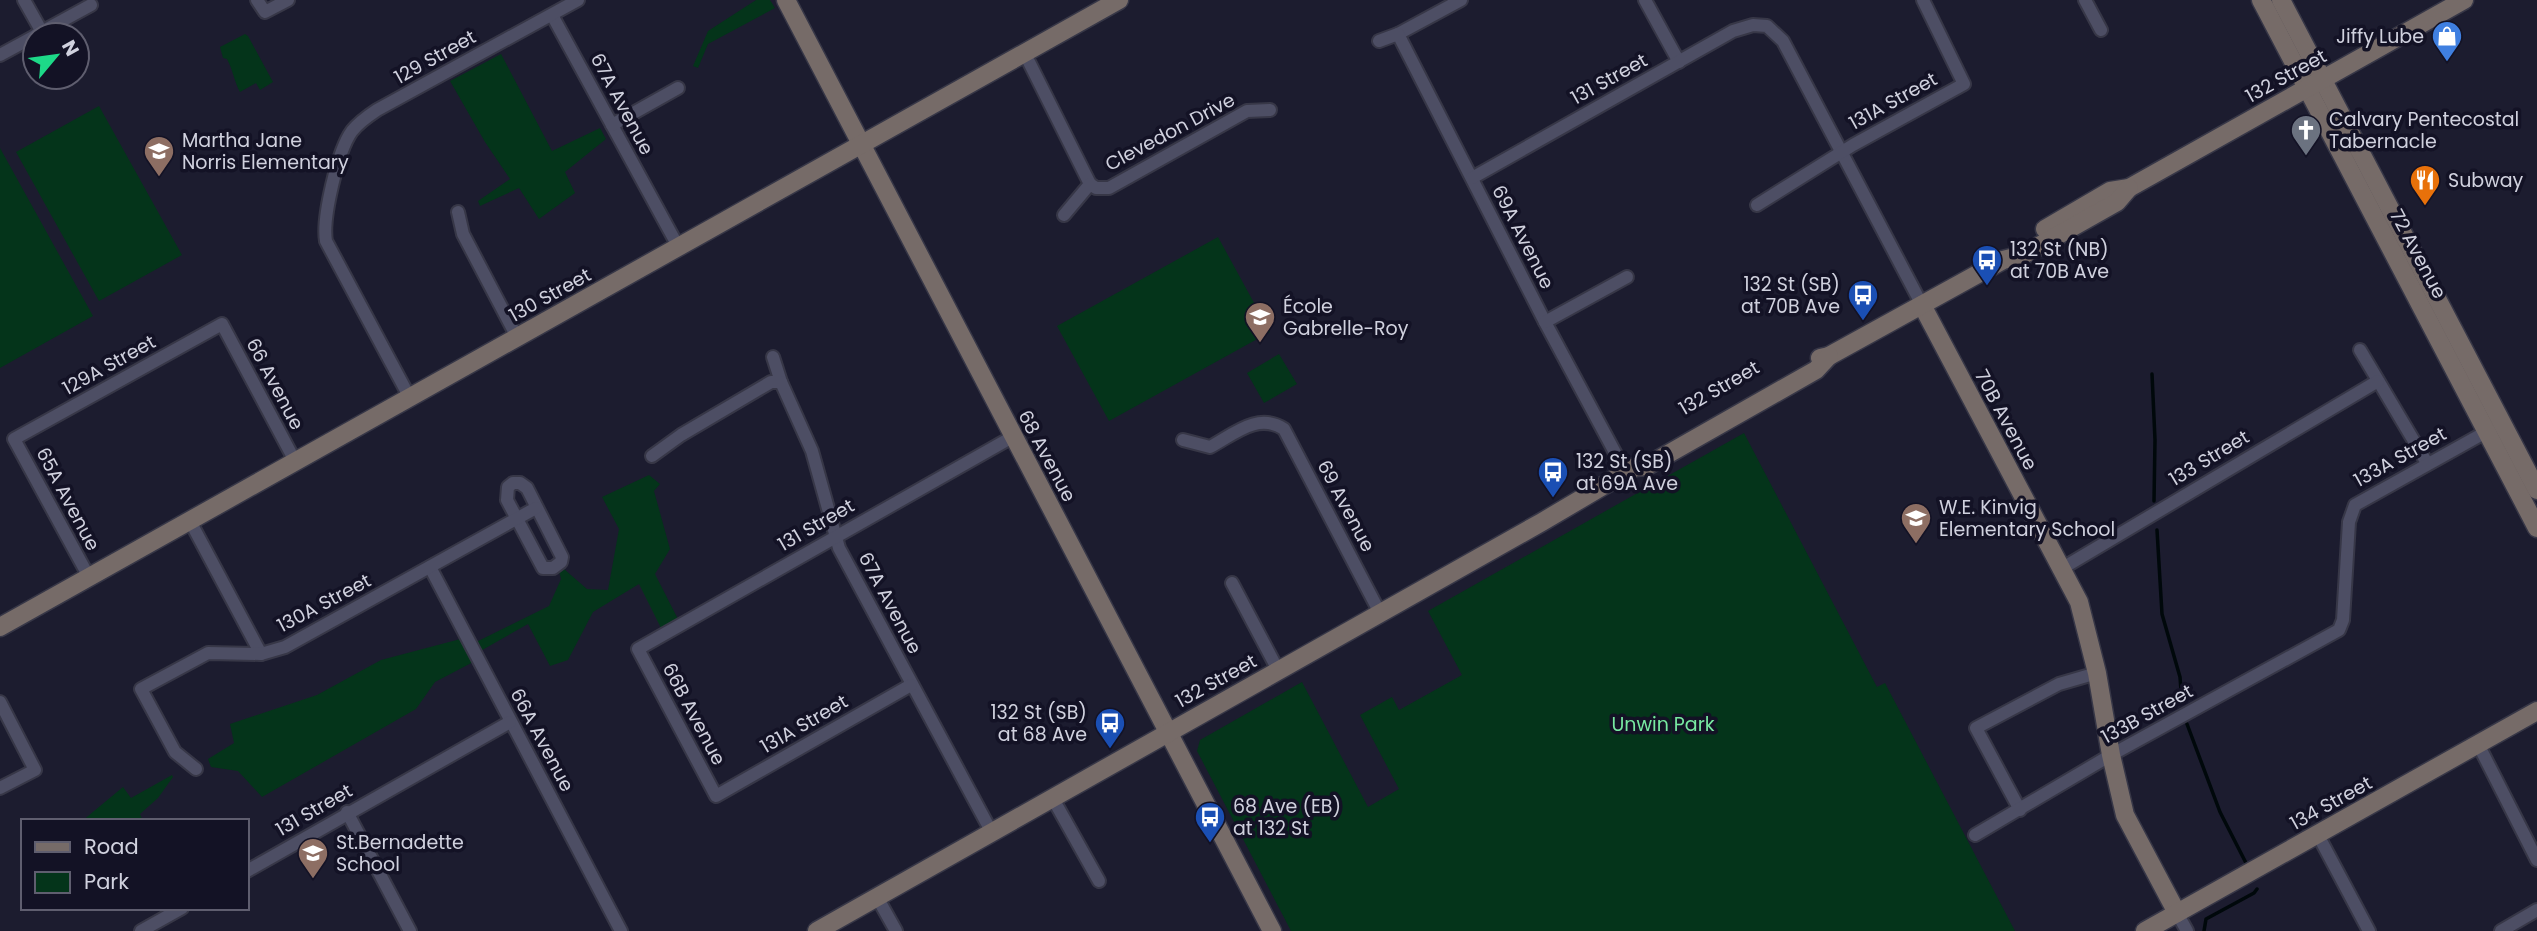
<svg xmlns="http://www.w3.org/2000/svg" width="2537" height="931" font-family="Poppins,sans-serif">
<rect width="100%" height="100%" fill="#1c1c2f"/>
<!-- green -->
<g fill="#04341a">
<path d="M756,0h14l5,8 -67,36 -10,24 -5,-2 15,-35z"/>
<path d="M245,34l3,2 25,46 -13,8 -4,-7 -16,9c-6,-11 -7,-22 -13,-33l-4,-1 -3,-11z"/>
<path d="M501,54l51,97 48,-23 6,11 -41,33 10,21 -36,26 -20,-31 -39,18 -2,-5 32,-22 -25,-37 -35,-61z"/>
<path d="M99,106l83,149 -83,46 -83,-149z"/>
<path d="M0,148l93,168 -93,52z"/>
<path d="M1218,237l52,95 -161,89 -52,-95z"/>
<path d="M1279,354l18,30 -33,19 -17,-30z"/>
<path d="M1744,433l133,254 8,-4 130,248h-724l-94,-180 3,-11 102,-58 66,125 31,-18 -39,-74 32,-18 7,13 63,-35 -34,-64z"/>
<path d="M649,475l11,9 -6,7 16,58 -15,25 26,51 -17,9 -25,-50 -46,28 -25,48 -18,6 -22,-42 -51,29 2,6 -44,23 -19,27 -154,88 -24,-26 -27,-4 -3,-8 26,-16 -4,-19 87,-29 64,-35 87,-23 4,7 77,-38 12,-27 -2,-8 5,-2 23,20 21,1 11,-61 -17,-32z"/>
<path d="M172,775l1,2 -15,21 -18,16 3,7h-61l41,-34 8,11z"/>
</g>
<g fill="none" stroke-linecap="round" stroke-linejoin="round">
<!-- stream -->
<g stroke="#00080b" stroke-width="3.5">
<path d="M2152,374l3,66 -1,61"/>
<path d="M2157,530l5,84 18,63 2,26"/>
<path d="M2187,724l33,88 26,51"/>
<path d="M2204,931l2,-12 48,-26 3,-4"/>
</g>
<!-- street casing -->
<g stroke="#373747" stroke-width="16">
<g id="street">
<path d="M24,0l18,32"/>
<path d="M257,0l8,12 23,-12"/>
<path d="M1645,0l34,62"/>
<path d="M2085,0l16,30"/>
<path d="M552,15l127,233"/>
<path d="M1398,34l63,-34"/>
<path d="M36,35l55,-30"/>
<path d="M1379,41l19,-7 147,288 81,151"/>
<path d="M1025,54l65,130"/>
<path d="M0,55l35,-19"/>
<path d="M612,125l66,-37"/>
<path d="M1472,178l261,-147 20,-6 14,1 16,15 139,264"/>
<path d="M1757,205l96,-60 111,-61 -41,-84"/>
<path d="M458,212l5,22 54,103"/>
<path d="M1064,215l26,-31 6,4h13l138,-77 23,-1"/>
<path d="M1545,322l82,-45"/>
<path d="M2360,350l67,113"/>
<path d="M773,357l8,25"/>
<path d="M410,398l-84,-157c-4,-23 12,-91 26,-110 7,-9 16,-15 25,-21l201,-110"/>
<path d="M1183,440l27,7c24,-13 48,-35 74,-18l96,184"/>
<path d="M652,456l29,-21 90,-53h10l31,69 27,97 152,283"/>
<path d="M513,483h7l7,5 35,69 -1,5 -8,6h-10l-36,-68 1,-13z"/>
<path d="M190,521l71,133"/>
<path d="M430,567l191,364"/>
<path d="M2061,569l317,-188"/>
<path d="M89,577l-75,-138 208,-115 73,137"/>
<path d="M1232,583l46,87"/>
<path d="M911,685l-195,111 -78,-147 376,-213"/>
<path d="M0,702l35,68 -35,18"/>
<path d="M2478,744l59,116"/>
<path d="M196,769l-21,-17 -34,-63 67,-36 53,1 24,-7 251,-139"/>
<path d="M1052,797l47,84"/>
<path d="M2020,810l-44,-82 83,-44 38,-11"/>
<path d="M347,812l63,119"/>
<path d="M1975,835l136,-80 228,-125 4,-10 6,-98 6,-17 138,-77"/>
<path d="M2318,835l51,96"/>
<path d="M247,871l263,-149"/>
<path d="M877,897l19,34"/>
<path d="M2177,913l10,18"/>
<path d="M141,931l41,-23"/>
<path d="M2501,931l36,-21"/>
</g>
</g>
<!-- secondary casing -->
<g stroke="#373747" stroke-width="21">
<g id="secondary">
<path d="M786,0l486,931"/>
<path d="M2261,0l276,528"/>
<path d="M2281,0l256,490"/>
<path d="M2045,229l65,-38 19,-3 335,-188"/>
<path d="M1922,305l157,297 18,71 14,82 14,60 52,98"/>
<path d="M1820,358l9,-2 174,-96 20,-5 94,-53 12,-14"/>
<path d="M0,627l1119,-627"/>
<path d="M817,931l725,-409 93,-55 12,-1 169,-96 13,-14"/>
<path d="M2145,931l392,-220"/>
</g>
</g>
<!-- street -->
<use href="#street" stroke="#4d4e64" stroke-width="12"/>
<!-- secondary -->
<use href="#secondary" stroke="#766b68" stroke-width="18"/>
</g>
<!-- icons -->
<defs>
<g id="shop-pin" transform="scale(1.575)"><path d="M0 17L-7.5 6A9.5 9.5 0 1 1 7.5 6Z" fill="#3f7fe0" stroke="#131225"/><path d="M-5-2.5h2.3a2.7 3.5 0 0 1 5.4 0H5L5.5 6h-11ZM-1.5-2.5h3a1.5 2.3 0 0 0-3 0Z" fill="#fff"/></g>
<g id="church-pin" transform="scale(1.575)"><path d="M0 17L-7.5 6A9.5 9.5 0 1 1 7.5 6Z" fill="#6b7280" stroke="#131225"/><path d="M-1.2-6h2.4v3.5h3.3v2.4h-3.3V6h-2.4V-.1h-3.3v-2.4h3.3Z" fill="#fff"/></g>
<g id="school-pin" transform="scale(1.575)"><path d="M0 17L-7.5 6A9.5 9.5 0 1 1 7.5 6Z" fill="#8d6e63" stroke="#131225"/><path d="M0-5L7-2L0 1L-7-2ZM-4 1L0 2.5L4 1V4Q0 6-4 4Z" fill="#fff"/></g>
<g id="restaurant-pin" transform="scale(1.575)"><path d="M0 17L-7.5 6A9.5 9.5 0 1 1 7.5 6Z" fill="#e8710a" stroke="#131225"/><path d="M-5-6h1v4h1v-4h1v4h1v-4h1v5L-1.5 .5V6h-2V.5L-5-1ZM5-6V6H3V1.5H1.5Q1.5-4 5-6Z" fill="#fff"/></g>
<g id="bus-pin" transform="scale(1.575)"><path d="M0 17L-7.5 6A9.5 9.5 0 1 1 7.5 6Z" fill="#1a4fb4" stroke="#131225"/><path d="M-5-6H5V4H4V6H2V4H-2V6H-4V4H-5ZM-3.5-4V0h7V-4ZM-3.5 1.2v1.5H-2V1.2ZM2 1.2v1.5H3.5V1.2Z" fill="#fff"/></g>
</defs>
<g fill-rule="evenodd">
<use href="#shop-pin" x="2447" y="36"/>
<use href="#church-pin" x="2306" y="130"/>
<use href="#school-pin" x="159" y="151"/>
<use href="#restaurant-pin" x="2425" y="180"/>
<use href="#bus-pin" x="1987" y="260"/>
<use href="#bus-pin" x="1863" y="295"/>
<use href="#school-pin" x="1260" y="317"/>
<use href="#bus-pin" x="1553" y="472"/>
<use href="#school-pin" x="1916" y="518"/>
<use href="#bus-pin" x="1110" y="723"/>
<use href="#bus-pin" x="1210" y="817"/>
<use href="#school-pin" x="313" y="853"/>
</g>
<g text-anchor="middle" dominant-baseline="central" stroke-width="7" stroke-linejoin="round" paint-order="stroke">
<!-- poi labels -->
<g font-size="19" fill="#d0d1de" stroke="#131225" text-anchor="start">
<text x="2424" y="36" text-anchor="end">Jiffy Lube</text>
<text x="2329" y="119">Calvary Pentecostal<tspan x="2329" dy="22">Tabernacle</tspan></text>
<text x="182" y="140">Martha Jane<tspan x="182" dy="22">Norris Elementary</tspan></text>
<text x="2448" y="180">Subway</text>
<text x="2010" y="249">132 St (NB)<tspan x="2010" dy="22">at 70B Ave</tspan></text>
<text x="1840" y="284" text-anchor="end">132 St (SB)<tspan x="1840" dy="22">at 70B Ave</tspan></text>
<text x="1283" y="306">École<tspan x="1283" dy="22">Gabrelle-Roy</tspan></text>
<text x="1576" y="461">132 St (SB)<tspan x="1576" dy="22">at 69A Ave</tspan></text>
<text x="1939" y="507">W.E. Kinvig<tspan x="1939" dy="22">Elementary School</tspan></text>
<text x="1087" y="712" text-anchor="end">132 St (SB)<tspan x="1087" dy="22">at 68 Ave</tspan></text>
<text x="1233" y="806">68 Ave (EB)<tspan x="1233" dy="22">at 132 St</tspan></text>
<text x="336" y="842">St.Bernadette<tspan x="336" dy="22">School</tspan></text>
</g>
<!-- street labels -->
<g font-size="19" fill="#d0d1de" stroke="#131225">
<text transform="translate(435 57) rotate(-29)">129 Street</text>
<text transform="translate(2286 76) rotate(-29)">132 Street</text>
<text transform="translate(1609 79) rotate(-29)">131 Street</text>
<text transform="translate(1893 101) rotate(-29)">131A Street</text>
<text transform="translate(622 104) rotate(62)">67A Avenue</text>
<text transform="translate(1170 132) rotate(-28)">Clevedon Drive</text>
<text transform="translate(1523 237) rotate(63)">69A Avenue</text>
<text transform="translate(2418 254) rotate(62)">72 Avenue</text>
<text transform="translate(550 295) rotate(-29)">130 Street</text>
<text transform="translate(109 365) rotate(-29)">129A Street</text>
<text transform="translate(275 384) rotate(62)">66 Avenue</text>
<text transform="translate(1719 388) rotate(-30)">132 Street</text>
<text transform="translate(2006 420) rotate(62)">70B Avenue</text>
<text transform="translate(1047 456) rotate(62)">68 Avenue</text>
<text transform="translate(2400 457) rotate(-29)">133A Street</text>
<text transform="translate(2209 458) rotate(-31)">133 Street</text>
<text transform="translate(68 499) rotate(62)">65A Avenue</text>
<text transform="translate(1346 506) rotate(62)">69 Avenue</text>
<text transform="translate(816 525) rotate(-30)">131 Street</text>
<text transform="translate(324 603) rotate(-28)">130A Street</text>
<text transform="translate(890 603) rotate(62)">67A Avenue</text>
<text transform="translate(1216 681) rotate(-29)">132 Street</text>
<text transform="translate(694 714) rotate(62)">66B Avenue</text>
<text transform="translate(2147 714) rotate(-29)">133B Street</text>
<text transform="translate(804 724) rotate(-30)">131A Street</text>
<text transform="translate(542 740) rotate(62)">66A Avenue</text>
<text transform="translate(2331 803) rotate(-29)">134 Street</text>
<text transform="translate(314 810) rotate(-30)">131 Street</text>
</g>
<!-- park labels -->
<g font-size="19" fill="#78e9a1" stroke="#131225">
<text x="1663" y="724">Unwin Park</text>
</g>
</g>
<!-- legend -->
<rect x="21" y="819" width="228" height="91" fill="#131225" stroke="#5f5e6f" stroke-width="2"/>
<rect x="35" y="842" width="35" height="10" fill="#766b68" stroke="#5f5e6f" stroke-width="2"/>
<text x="84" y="854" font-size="21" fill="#d0d1de">Road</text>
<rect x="35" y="872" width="35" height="21" fill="#04341a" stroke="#5f5e6f" stroke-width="2"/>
<text x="84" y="889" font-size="21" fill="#d0d1de">Park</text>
<!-- north arrow -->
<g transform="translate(56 56) rotate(61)"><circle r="33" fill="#131225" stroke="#5f5e6f" stroke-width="2"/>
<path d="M0-5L12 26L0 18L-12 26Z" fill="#1dd988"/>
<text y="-10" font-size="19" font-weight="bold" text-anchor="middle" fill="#d0d1de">N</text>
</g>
</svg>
